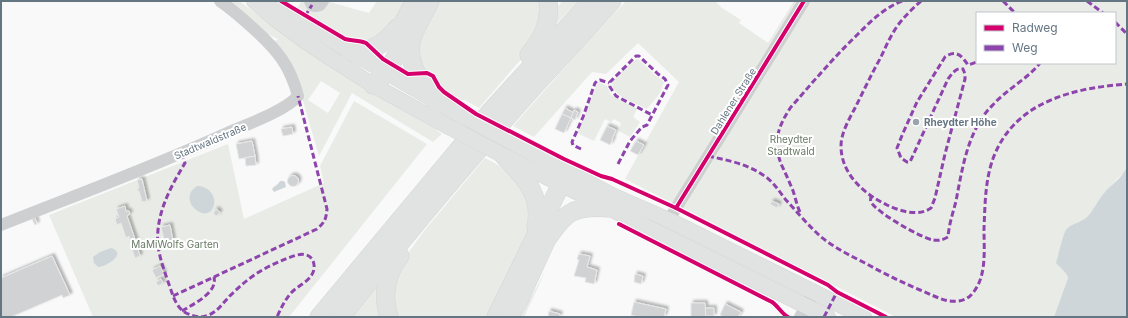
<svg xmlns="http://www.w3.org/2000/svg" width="1128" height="318" font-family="Inter,sans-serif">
<defs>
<filter id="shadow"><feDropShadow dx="2.5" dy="-2.5" stdDeviation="1" flood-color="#0004"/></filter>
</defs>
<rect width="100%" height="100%" fill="#f9f9f9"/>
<!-- green -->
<g fill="#e8ebe6" fill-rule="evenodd">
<path d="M224,1h15l80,58 39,23 79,45 -1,3 6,4 -9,8 -81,-49 -33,63 -18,-62 -28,-51 5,-4 -11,-5zM321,81l19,12 -12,20 -20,-13z"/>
<path d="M302,1h24l43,12 8,-12h32l-13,21 -23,22 -8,-4 -12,-1 -13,-5 -43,-26z"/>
<path d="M436,1h106l1,4 -14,45 -50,58 -14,-8h-5l-19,-14 -6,-11 -3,-2 -8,-1 -11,-19z"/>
<path d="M563,1h15l-29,30 8,-24z"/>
<path d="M626,1h89l7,7 19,12 -2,3 29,20 26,-42h333v166l-3,6 -8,7 -28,36 -6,5 -10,4 -10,44 5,4 1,5 -14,39h-158l-271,-138 54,-97 -41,-39 -32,31 -14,-2 -58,65 -21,-11 70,-79zM977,13h138v50h-138z"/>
<path d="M637,59l2,1 17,16 4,2 4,4 -4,11 -13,16c-11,-6 -35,-12 -35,-27l14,-15z"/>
<path d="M598,82l9,4 4,9 26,14 -4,8 7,5 -10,15 -11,-6 2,-8 -7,-4 -3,3 -6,-3 -11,22 -17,-8z"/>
<path d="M354,101l73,43 -138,173h-196l-44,-102 179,-71 16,75 80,-36 -4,-17z"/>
<path d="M485,158l15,8 14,12 20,31 -7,30 -39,78h-92l-4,-31 9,-23 23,-32z"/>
<path d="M546,270l-22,47h-4z"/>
<path d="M381,280l5,37h-33z"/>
</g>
<!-- water -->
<g fill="#ced6d9">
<path d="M1127,167v150h-73l14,-39c-1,-6 -8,-10 -12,-15 3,-9 6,-26 10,-33 5,-7 15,-7 21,-13 7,-7 11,-17 18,-25 7,-8 18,-15 22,-25z"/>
<path d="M280,181h3l2,1 1,5 -12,5 -2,-3c2,-3 6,-4 8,-8z"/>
<path d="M197,186c10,0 19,8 17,19 -6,22 -39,-5 -17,-19z"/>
<path d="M111,248c17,5 -5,19 -13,19l-4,-4 -1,-6 7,-5z"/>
</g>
<!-- building -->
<g fill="#d0d2d3" stroke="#e8e8e8" filter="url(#shadow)">
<path d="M565,108l9,5 -3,5 -9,-4z"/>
<path d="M574,110l4,2 -3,8 -4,-2z"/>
<path d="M562,114l9,4 -7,15 -9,-4z"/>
<path d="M607,126l9,4 -4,9h1l-3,6 -10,-5z"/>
<path d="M292,127l1,7 -10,2 -2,-7z"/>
<path d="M252,141l3,15 -16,3 -3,-15z"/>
<path d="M636,141l8,4 -6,10 -8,-4z"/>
<path d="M255,156l1,9 -10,1 -1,-8z"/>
<circle cx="293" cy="181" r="5.5"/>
<path d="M142,179l5,22 -5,1 -3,-11h-1l-1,-2 2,-1 -2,-8z"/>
<path d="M772,201l7,3 -2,4 -7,-4z"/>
<path d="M125,206l1,5h3l1,3 -3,2 8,23 -5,2 -1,-5 -3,2 -5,-15 -4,2 -2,-6 4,-2 -3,-8z"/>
<path d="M216,209l4,3 -3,4 -4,-2z"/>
<path d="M35,218l2,6 -2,1 -3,-6z"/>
<path d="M170,225l3,16 -8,2 -4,-16z"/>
<path d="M135,239l5,17 -5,2 -6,-17z"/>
<path d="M579,254l11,2 -3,11 10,3 -3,14 -9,-2 1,-4 -12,-2 5,-16 -2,-1z"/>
<path d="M52,256l18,39 -7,3 -1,-3 -51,22h-10v-39z"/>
<path d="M160,266l4,8 -8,4 -4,-8z"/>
<path d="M635,274l8,2 -2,8 -7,-2z"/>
<path d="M161,279l2,4 -5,3 -2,-4z"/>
<path d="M634,302l32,7 -2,8h-19l-6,-1v1l-8,-2z"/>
<path d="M691,303h14l1,13h5v1h-20z"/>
<path d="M725,304l16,8 -3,5h-14l-4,-2z"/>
<path d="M705,308h9v8h-8z"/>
<path d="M549,311l11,3 -1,3h-11z"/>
</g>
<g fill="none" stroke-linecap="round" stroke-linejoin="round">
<!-- major casing -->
<g stroke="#d5d6d7" stroke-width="16">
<g id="major">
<path d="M254,1l21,18 30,22 24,16 44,28 74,41"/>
<path d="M266,1l97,58 94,54"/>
<path d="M515,144l99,52 55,24 195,97"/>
<path d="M508,158l320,159"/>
</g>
</g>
<!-- highway casing -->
<g stroke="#d5d6d6" stroke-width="19">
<g id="highway">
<path d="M430,1c-5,11 -12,22 -17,34 -10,27 9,48 24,68"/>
<path d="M392,43l23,-42"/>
<path d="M349,51c20,3 36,-7 48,-23"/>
<path d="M529,55c13,-16 22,-33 19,-54"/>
<path d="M373,85l13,-12 24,-41"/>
<path d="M504,156c20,21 39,39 32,71"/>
<path d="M545,242c21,-30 27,-37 65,-34"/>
<path d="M319,317l170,-204 102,-112"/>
<path d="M341,317c63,-81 129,-159 197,-235 25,-27 50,-54 74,-81"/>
<path d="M389,317c-7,-22 -3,-43 11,-61"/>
<path d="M496,317l65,-133 11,-10"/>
<path d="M509,317l10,-17 26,-57"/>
</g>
</g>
<!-- minor -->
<g stroke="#cecfd0" stroke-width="12">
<path d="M310,1l2,4 3,1 5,-1 3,-4"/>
<path d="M669,220l7,-12 70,-113 58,-94"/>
<path d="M1,225c78,-31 157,-60 233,-95 17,-7 52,-20 64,-34 -8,-31 -21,-46 -44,-67 -11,-10 -21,-19 -34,-28"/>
<path d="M800,317l14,-25"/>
</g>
<!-- major -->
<use href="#major" stroke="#e1e2e2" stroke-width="15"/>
<!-- highway -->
<use href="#highway" stroke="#e1e2e2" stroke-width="18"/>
<!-- major-bridge casing -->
<g stroke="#d5d6d7" stroke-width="16" stroke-linecap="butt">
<g id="major-bridge">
<path d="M457,113l58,31"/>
<path d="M447,126l57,30"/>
</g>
</g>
<!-- major-bridge -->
<use href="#major-bridge" stroke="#e1e2e2" stroke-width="15"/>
<!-- quiet -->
<g stroke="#8e44ad" stroke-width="3" stroke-dasharray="6 3" stroke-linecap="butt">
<path d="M921,1c-8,7 -16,15 -23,24 -7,10 -12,21 -17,32 -9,16 -17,33 -25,49 -6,12 -15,26 -15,40 0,28 23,48 46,59 13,6 31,12 44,3l4,-10 10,-44 20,-75v-5l-2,-5c-7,-2 -11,5 -15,10l-38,83h-3l-6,-4 -4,-10 6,-15 14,-31 28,-45c11,-8 17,-1 23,8l9,-3"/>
<path d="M1003,1l12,12"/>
<path d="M1087,1l16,12"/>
<path d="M305,16l7,-11"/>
<path d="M1115,22l12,12"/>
<path d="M581,149l-8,-4 -1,-3 11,-25 12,-34 2,-2 3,-1 9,3"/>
<path d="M182,153l3,10c-15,25 -30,52 -27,83 2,15 10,35 15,50 6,14 11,18 26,21"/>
<path d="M708,156c19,4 39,8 55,19 10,6 16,16 23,25 11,12 22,25 34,36 13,11 29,19 45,27 18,10 36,19 55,27 10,4 19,9 29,11 8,1 17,0 23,-7 15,-17 12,-43 12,-65 1,-24 1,-50 10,-73 22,-55 80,-68 133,-72"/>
<path d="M618,164l12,-23 12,-14 5,-2 21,-40 -3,-6 -7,-5 -19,-18h-3l-26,26v5l6,9 36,19"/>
<path d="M871,195c0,3 -1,5 0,7 5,10 50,36 62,38 6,1 10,0 15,-3 1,-13 5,-24 8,-36 6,-31 11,-66 32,-91 4,-4 8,-9 13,-13 13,-12 28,-20 39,-34"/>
<path d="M800,212c-4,-8 -5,-18 -9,-26 -3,-7 -6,-14 -9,-20 -10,-23 -4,-40 9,-59 22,-25 43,-50 67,-73 13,-13 26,-26 44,-33"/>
<path d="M173,296l144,-67c8,-7 9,-10 10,-20l-29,-113"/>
<path d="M182,311c11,-7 36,-18 32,-34"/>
<path d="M201,317c17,-2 21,-15 33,-25 6,-6 12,-11 19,-16 11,-8 23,-13 35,-18 6,-2 13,-5 18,-3 6,1 9,8 8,14 -2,12 -16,16 -23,24 -6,7 -10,15 -14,24"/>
<path d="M824,317l13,-25"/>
</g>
<!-- cycleway casing -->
<g stroke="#fff" stroke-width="6">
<g id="cycleway">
<path d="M281,1l64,38c7,2 14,1 21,4l17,16 25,15 19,-1 6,3 6,11 5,5 32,22 88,45 37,17 11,3 64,29 152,77 9,7 49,25"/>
<path d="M676,208l70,-113 58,-94"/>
<path d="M619,224l153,78c6,4 10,12 16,15"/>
</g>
</g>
<!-- cycleway -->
<use href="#cycleway" stroke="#d6006c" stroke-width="4"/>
</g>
<!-- markers -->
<circle fill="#99a4ac" stroke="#fff" stroke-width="1.5" cx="916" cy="122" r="4"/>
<g text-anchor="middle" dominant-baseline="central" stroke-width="4" stroke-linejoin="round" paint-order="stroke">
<!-- street labels -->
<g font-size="10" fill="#657683" stroke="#fff">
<text transform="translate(733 101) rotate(-58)">Dahlener Straße</text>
<text transform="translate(210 141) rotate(-23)">Stadtwaldstraße</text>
</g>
<!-- poi labels -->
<g font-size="10" font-weight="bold" fill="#657683" stroke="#fff" text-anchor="start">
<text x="924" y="122">Rheydter Höhe</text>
</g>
<!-- park labels -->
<g font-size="10" fill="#687a64" stroke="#fff">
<text x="791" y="139">Rheydter<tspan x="791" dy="12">Stadtwald</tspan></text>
<text x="175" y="244">MaMiWolfs Garten</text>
</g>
</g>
<!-- border -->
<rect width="1128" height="318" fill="none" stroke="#657683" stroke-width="4"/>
<!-- legend -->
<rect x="976" y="12" width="140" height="52" fill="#ffffff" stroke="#c1c8cd"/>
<rect x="984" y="25" width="20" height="6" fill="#d6006c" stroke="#c1c8cd"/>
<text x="1012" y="32" font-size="12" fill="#657683">Radweg</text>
<rect x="984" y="45" width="20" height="6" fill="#8e44ad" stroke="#c1c8cd"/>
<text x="1012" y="52" font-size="12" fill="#657683">Weg</text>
</svg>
